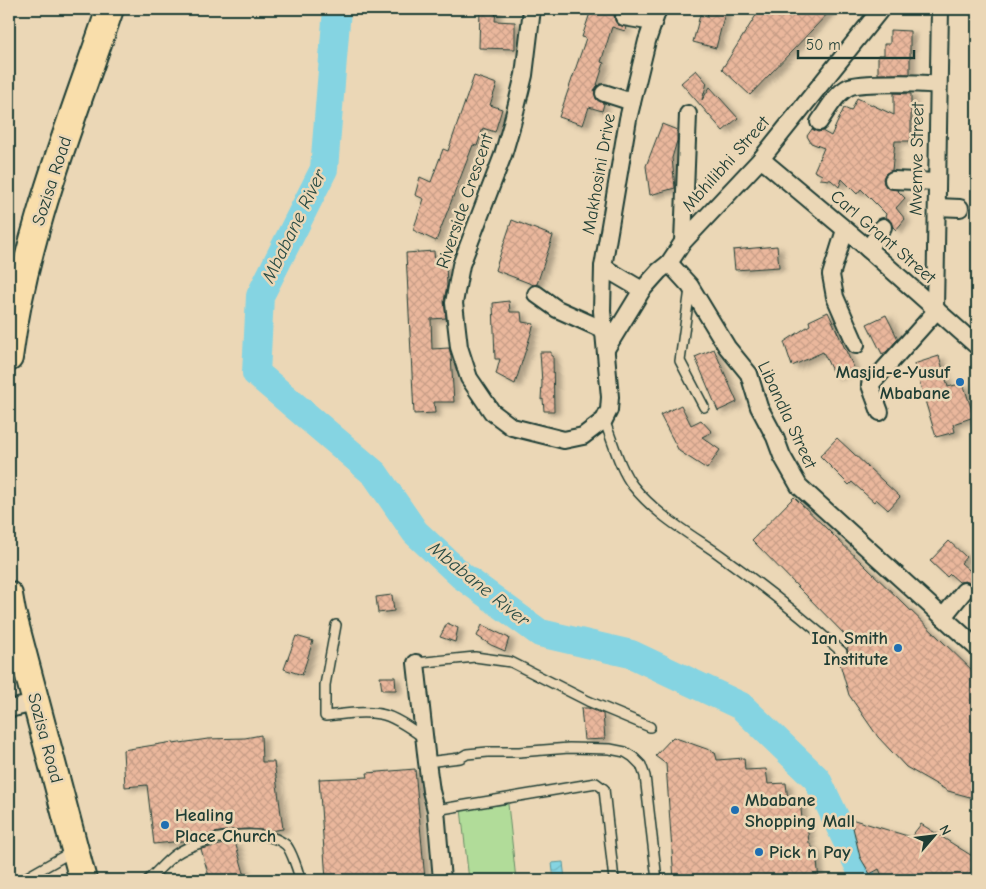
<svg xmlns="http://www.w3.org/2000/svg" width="986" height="889" font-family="'Comic Neue',sans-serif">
<defs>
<pattern id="water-waves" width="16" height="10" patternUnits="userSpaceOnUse" patternTransform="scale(1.25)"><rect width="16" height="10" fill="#85d4e2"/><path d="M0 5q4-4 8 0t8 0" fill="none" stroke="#72b7c2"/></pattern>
<pattern id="building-cross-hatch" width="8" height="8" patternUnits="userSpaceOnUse" patternTransform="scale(1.25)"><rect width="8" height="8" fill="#eab79c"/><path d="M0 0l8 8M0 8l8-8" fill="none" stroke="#c89e87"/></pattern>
<filter id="shadow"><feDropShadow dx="5.5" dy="3" stdDeviation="2.5" flood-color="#0004"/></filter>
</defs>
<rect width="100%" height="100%" fill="#ebd7b6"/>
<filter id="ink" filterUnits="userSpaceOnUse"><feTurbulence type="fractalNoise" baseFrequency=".02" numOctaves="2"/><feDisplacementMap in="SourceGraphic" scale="10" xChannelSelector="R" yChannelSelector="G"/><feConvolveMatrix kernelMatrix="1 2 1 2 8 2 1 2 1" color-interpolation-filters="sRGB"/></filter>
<g filter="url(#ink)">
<!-- pitch -->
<path fill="#b1dc99" stroke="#688c66" d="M508,804l8,76h-47l-8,-71z"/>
<!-- water -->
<path fill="url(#water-waves)" stroke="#5c989c" d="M563,862l2,18h-11l-2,-17z"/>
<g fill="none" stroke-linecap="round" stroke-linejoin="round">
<!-- river -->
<path stroke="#85d4e2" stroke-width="28" d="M337,9l-13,160 -64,127 -4,77 119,101 40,58 47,44 78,57 91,21 110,52 76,73 43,90 2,11"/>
</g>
<!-- building -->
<g fill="url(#building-cross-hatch)" stroke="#1f3d34" filter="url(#shadow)">
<path d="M480,9h16l-1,12 20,1v27l-36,-1z"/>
<path d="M599,9h20l-5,6 1,6 3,4 8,2 -1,4 -13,-4 -11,35 3,1 -7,22h1l-4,5 2,9 8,5 -2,7 -13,-4 -6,18 -24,-8 27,-79 -4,-1 8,-24 6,2z"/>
<path d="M709,9h17l-10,39 -23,-6 7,-27 7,2z"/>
<path d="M760,9h72l-82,86 -28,-26z"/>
<path d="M890,30l20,1v43h-32v-19h6v-11h6z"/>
<path d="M696,70l11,13 -5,17 8,-13 28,31 -15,13 -42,-48z"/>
<path d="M474,76l23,8 -7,21 12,4 -7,23 -12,-4 -6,18 -4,-1 -37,96 -23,-11 11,-31 -9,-4 5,-18 11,5 12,-33 5,2z"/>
<path d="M894,93l17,1v47h-16l-3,29 -7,4 -2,5 1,5 3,4 10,2 8,8 -9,10 9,11 -9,11 -3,-3 -4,-8 -4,-2 1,-3 -25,-25 -4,5 -15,-15 -3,8 -8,-7 -11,-1 2,-4 -8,-4 10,-23 -13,-5 -4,-7 5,-7 6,3 4,-1 9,5 13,-28 7,3 6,-13 37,17z"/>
<path d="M662,124l15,6v11l-5,17 3,30 -25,7 -4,-29z"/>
<path d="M512,220l41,16 -16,48 -3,1 -39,-15z"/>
<path d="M777,246l2,21 -44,3 -2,-20z"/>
<path d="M434,251l1,14h11l1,20 -3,16 2,17 -15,1 1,30 17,-1 2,8 3,46h-20l1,11 -21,1 -8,-161z"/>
<path d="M509,301l1,11h11l1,10 12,2 -19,60 -19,-10 4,-15h-5l-2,-56z"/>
<path d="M828,312l26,56 -19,9 -12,-25 -31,14 -8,-24 26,-17 -1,-4z"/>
<path d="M886,315l12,24 -12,13 -4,2 -15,-30z"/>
<path d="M714,349l23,53 -19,9 -23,-54z"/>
<path d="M540,352h11v4h2l1,55h-10l-1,-12 -2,1 1,-17z"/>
<path d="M939,356l9,31 15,-4 11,34 -21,7 2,8 -19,5 -22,-73z"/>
<path d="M681,405l10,20 10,-5 11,12 -10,5 18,13 -13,19 -28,-18 -19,-36z"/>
<path d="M837,438l63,59 -12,13 -12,-11 -2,3 -22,-20 -3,3 -29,-29z"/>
<path d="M794,497l183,178v124l-29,-8 -42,-24 -28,-30 -29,-42 -11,-38 3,1 5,-2 2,-3 -1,-5 6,-5 -101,-103z"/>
<path d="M949,541l17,16 -5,6 16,14v20l-4,-3v-6l-3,-5 -5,-2 -6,1 -9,-8 -3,3 -17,-16z"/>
<path d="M392,595l2,16 -16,2 -2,-16z"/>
<path d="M447,623l11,5 -3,14 -15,-5z"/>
<path d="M482,625l27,13 -4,13 -14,-6 -14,-9z"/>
<path d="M296,636l17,5 -11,34 -18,-6z"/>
<path d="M380,677h15l1,13h-14z"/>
<path d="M581,708h7l15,6 2,25 -21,1z"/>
<path d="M261,735l1,27h12l9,67 -14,2 -21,-2 -17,1 -17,3 -23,7 -37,4 -7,-59 -22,2 -2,-37 50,-8v2l35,-5 37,-1z"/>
<path d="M673,737l42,15 2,8 27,-2 1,12 21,-1 2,15 18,-1 2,18 12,-1 2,19 5,5 2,19 7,9 3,28h-145l-8,-116 -11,-8z"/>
<path d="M415,769l10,111h-99l-7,-101 49,-2 -1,-4z"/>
<path d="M851,819l60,18 10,-13 56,35v21h-93l-5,-11 -9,5 -10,-17z"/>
<path d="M235,842l11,38h-36l-9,-31z"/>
</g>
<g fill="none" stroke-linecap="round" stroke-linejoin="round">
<!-- service casing -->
<g stroke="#1f3d34" stroke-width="12">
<g id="service">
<path d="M690,289l-10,72 24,46"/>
<path d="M604,420c9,21 15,48 29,66 24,30 57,48 87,69 42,30 83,63 122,97"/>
<path d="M336,625l-11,60v31c18,-2 37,-5 55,-2 14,2 33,16 44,24"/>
<path d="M416,663l59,-6 36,5 77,39 62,26"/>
<path d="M427,762l33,-4 7,-4 21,-2h31l50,-4 41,1 15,3 8,5 8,8 4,11 12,104"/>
<path d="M436,810l160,-27 8,6 10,91"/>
<path d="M22,880l51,-29"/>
<path d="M148,880c9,-8 18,-19 28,-26 24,-16 87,-29 110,-9 5,5 13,28 14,35"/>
</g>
</g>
<!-- minor casing -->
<g stroke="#1f3d34" stroke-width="20">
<g id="minor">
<path d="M532,9l-8,66 -12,49 -9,31 -42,110 -7,38 5,44 10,31 23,34 20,15 52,13 19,-4 21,-16 5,-10 1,-13 -8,-86 1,-44 25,-148 19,-78 11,-32"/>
<path d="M624,17l29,5"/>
<path d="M604,93l28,9"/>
<path d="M819,122c8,-11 17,-29 30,-35 11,-5 75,-4 89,-2"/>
<path d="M761,159l98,82 118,105"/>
<path d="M893,180l44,2"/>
<path d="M937,207l23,1"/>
<path d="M845,230l-14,45 4,22 21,48"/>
<path d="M683,242l5,-128"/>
<path d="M868,249l15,-22"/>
<path d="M669,263l21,23 37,61 22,27 10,33 16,30 7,19 17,30 178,162"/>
<path d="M603,267l39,23"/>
<path d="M536,294l21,15 47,21"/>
<path d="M935,309l5,-300"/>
<path d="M606,349l36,-59 17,-19 10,-8 14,-21 78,-83 120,-150"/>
<path d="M880,412l-10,-27 67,-75"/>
<path d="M943,617l21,-26"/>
<path d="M416,663l11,99 4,29 5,19 6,70"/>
<path d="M9,709l26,-6"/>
</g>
</g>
<!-- primary casing -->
<g stroke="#1f3d34" stroke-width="30">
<g id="primary">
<path d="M9,358c15,-120 62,-235 101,-349"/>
<path d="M9,595l3,17 71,268"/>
</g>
</g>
<!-- service -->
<use href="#service" stroke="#ebd7b6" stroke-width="9"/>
<!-- minor -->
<use href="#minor" stroke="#ebd7b6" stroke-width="16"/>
<!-- primary -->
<use href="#primary" stroke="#f9deab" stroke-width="26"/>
</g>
</g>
<!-- markers -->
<g fill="#1f6fb2" stroke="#ebd7b6" stroke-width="2">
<circle cx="960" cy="382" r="5"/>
<circle cx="898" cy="648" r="5"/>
<circle cx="735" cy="810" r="5"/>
<circle cx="165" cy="825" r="5"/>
<circle cx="759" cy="852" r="5"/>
</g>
<g text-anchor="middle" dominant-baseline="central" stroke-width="5" stroke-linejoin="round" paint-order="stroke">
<!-- street labels -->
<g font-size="18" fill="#1f3d34" stroke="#ebd7b6">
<text transform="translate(917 159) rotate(-89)">Mvemve Street</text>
<text transform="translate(726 164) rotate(-48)">Mbhilibhi Street</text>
<text transform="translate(599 174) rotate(-80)">Makhosini Drive</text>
<text transform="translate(52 181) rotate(-72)">Sozisa Road</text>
<text transform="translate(465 201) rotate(-71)">Riverside Crescent</text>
<text transform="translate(883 237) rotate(41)">Carl Grant Street</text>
<text transform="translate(787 415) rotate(65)">Libandla Street</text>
<text transform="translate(45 738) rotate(75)">Sozisa Road</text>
</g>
<!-- poi labels -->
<g font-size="18" font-weight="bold" fill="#1f3d34" stroke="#ebd7b6" text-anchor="start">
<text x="950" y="372" text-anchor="end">Masjid-e-Yusuf<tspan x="950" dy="21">Mbabane</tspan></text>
<text x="888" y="638" text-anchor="end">Ian Smith<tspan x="888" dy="21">Institute</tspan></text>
<text x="745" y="800">Mbabane<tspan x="745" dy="21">Shopping Mall</tspan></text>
<text x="175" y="815">Healing<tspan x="175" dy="21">Place Church</tspan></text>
<text x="769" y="852">Pick n Pay</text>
</g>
<!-- water labels -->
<g font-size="19" font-style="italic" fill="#294c45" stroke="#ebd7b6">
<text transform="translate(294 226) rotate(-64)">Mbabane River</text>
<text transform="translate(479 584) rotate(39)">Mbabane River</text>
</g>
</g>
<!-- margin -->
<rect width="986" height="889" fill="none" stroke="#ebd7b6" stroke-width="30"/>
<rect x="15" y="15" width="956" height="859" fill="none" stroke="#1f3d34" stroke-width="2" filter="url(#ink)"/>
<!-- north arrow -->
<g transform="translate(934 836) rotate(62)" stroke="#ebd7b6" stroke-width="4" paint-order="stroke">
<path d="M0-4L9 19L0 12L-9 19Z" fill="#1f3d34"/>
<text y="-8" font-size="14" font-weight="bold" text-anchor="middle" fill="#1f3d34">N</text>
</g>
<!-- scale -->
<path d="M798 50v8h116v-8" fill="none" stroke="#1f3d34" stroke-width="2.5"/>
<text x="806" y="50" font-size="15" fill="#1f3d34" stroke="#ebd7b6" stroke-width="4" paint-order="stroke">50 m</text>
</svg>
